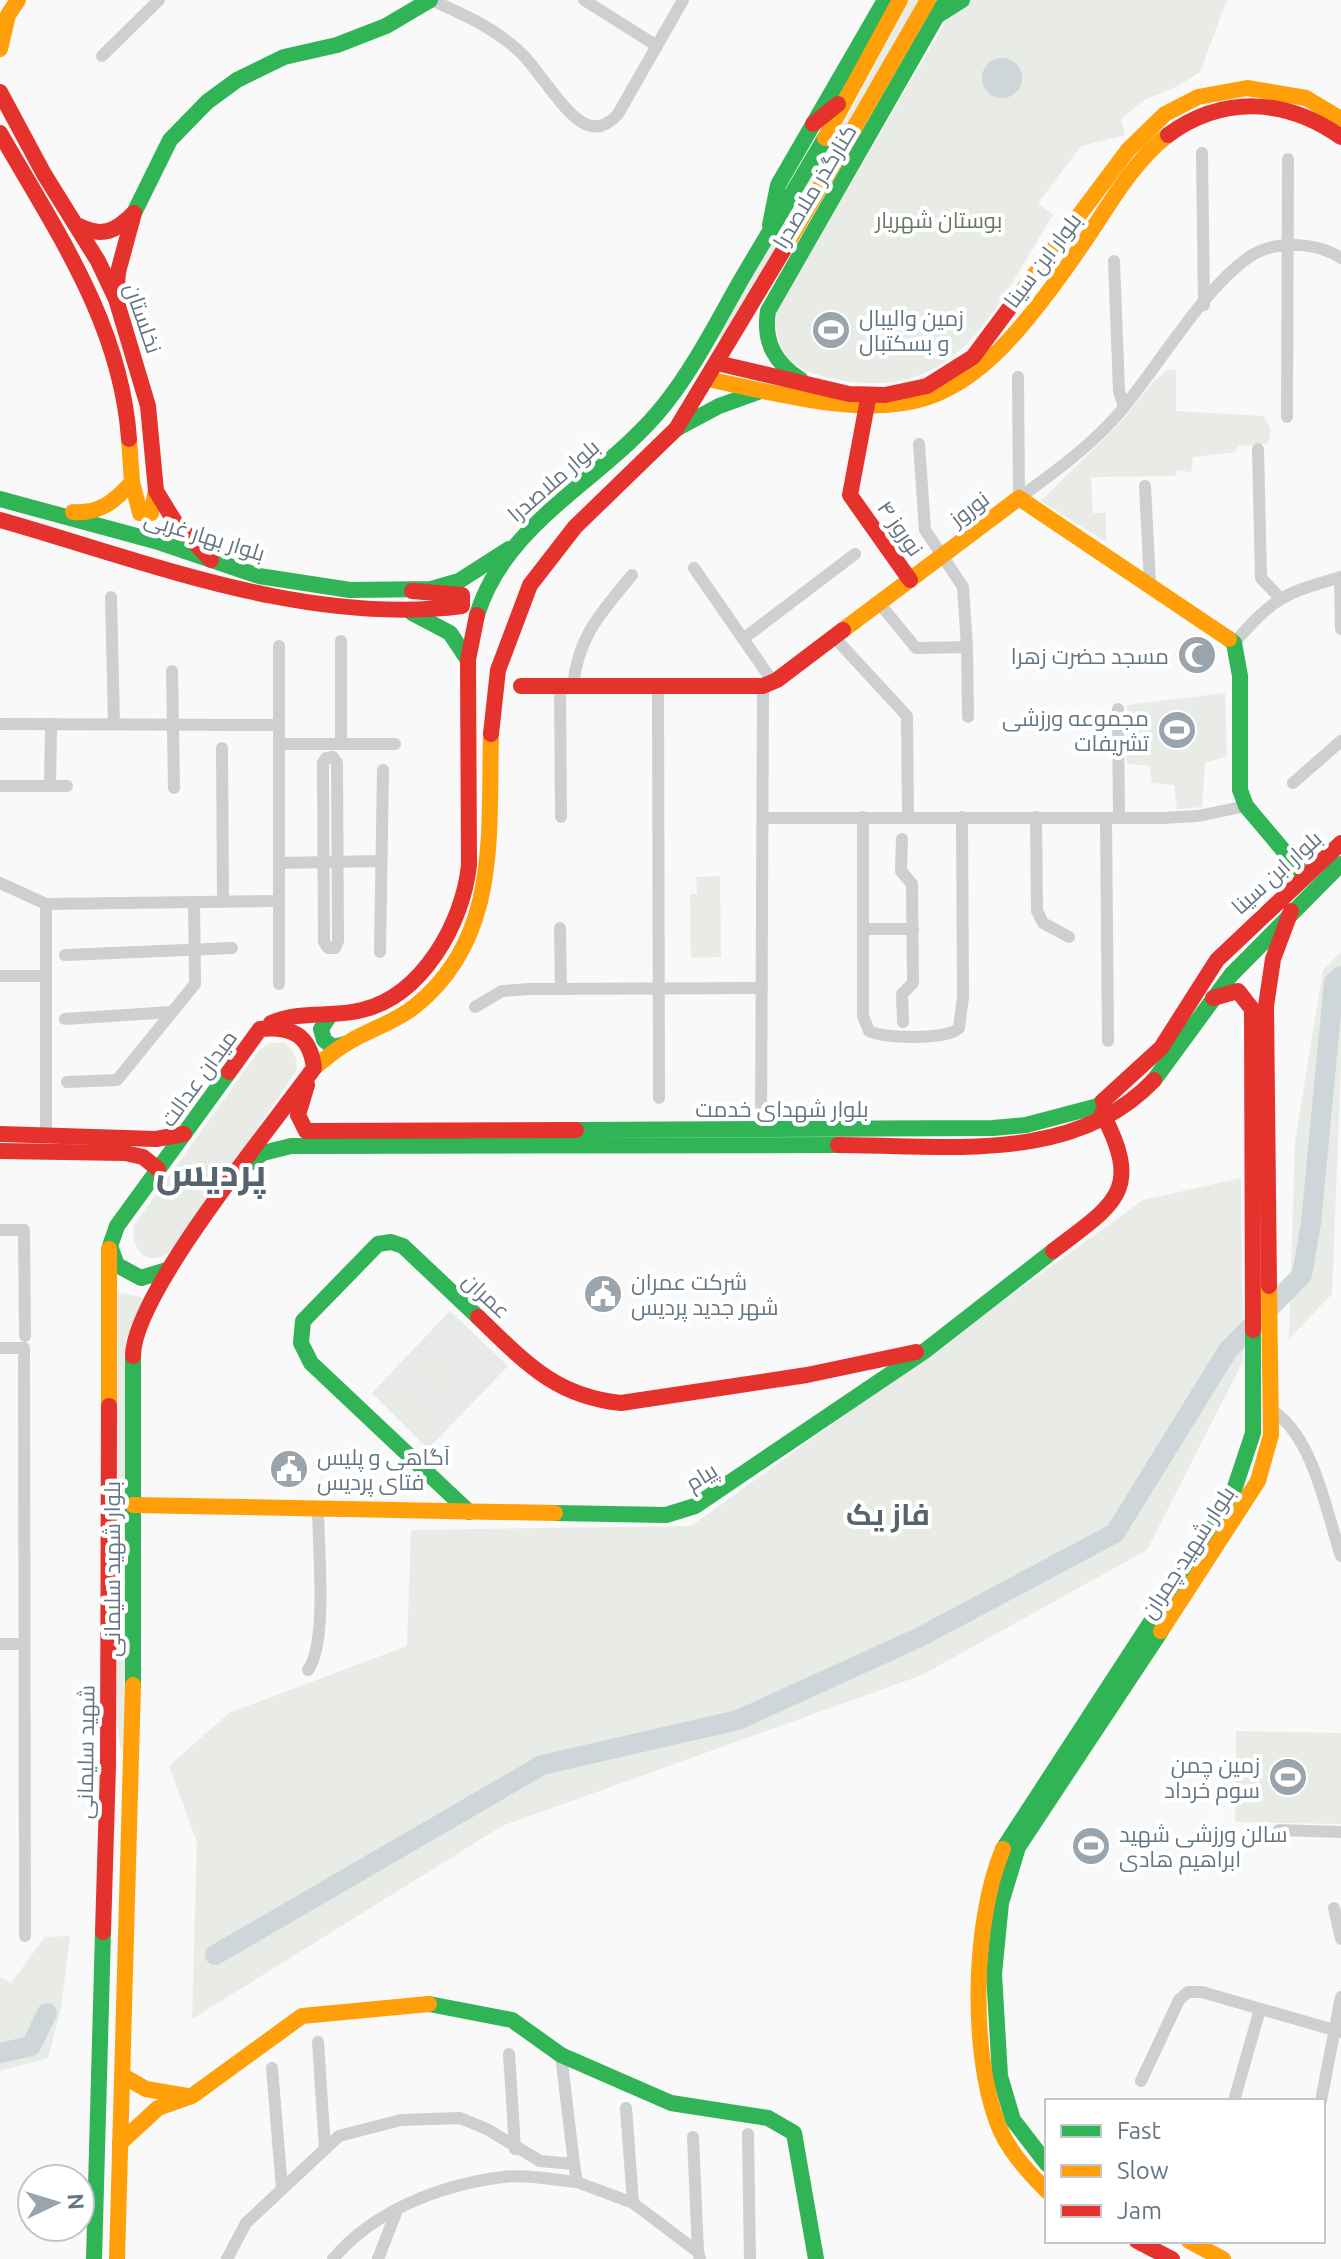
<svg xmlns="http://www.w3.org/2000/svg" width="1341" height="2259" font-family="Ubuntu,Cairo,sans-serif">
<rect width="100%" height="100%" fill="#f9f9f9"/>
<!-- built -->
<path fill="#e8e9e9" d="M450,1311l58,55 -80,83 -56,-56z"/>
<!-- green -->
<g fill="#e8ebe6">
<path d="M909,0h10l-29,58 -170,283 -2,-7 136,-230z"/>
<path d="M971,0h256l-27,72 -24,15 -32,13 -23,19 4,16 -44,11 -43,57 15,12c-62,99 -97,198 -235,160 -33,-9 -44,-32 -42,-64l172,-293z"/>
<path d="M1169,369l7,1v41l88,5 7,14 -3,14 -30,2 -2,6 -43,5 -2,15 -14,-2 -2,6 -84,1 2,36h13v29l-65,-41 80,-79 32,-40z"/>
<path d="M1225,693l2,63 -22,7 -3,44 -25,2 -3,-24 -22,-2 -2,-17 -23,-2v-59z"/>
<path d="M720,876l1,81 -30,1 -1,-64h7l-1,-17z"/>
<path d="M1341,952v112l-9,230 -43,45 6,-197 28,-172z"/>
<path d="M270,1043h15c10,10 13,15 11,28l-111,165c-7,7 -15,18 -25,21 -20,7 -30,-17 -26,-32l125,-175z"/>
<path d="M1241,1178l2,183 -96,189 -225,125 -420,151 -310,193 5,-177 -28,-76 60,-53 178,-67 4,-116 280,-4 452,-326z"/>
<path d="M116,1292l30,6 -20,41v410l-5,1 -5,-32z"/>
<path d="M428,1351l28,30 -17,16 -28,-30z"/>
<path d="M400,1376l48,47 -20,22 -48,-49z"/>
<path d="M1236,1731l105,2v91l-106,-2z"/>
<path d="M70,1936l-9,72 -13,50 -48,13v-94l11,6 34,-46z"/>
</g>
<!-- water -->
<circle fill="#ced6d9" cx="1002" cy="78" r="20"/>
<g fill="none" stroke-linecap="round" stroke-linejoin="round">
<!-- river -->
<g stroke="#ced6d9" stroke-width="20">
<path d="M215,1955l327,-190 196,-45 182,-83 195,-104 113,-183 74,-75 9,-52 23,-241 7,-6"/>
<path d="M0,2053l31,-7 16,-33"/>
</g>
<!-- street -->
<g stroke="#cecfd0" stroke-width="12">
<path d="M431,0c32,14 66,29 91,54 18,18 42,60 63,70 13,6 24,0 33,-10l65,-114"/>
<path d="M584,0l73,46"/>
<path d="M102,56l57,-56"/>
<path d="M1202,153l2,152"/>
<path d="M1114,261l5,130 5,15"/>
<path d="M1018,377l1,121"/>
<path d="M1287,417l1,-258"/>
<path d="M919,444l6,86 38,57 4,60"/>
<path d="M1258,449l3,129 18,19"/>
<path d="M1145,486l5,98"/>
<path d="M1019,498c33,-24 66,-48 94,-78 40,-44 92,-137 141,-166 24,-14 65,-11 87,4"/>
<path d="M694,568l79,114"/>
<path d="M1340,577l1,52"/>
<path d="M111,597l3,127"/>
<path d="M879,603l37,45 51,-1 1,70"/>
<path d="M834,637l73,79 1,101"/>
<path d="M743,639l112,-85"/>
<path d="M1234,643c41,-46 48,-49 107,-66"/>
<path d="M279,646v338"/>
<path d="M172,671l2,117"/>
<path d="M560,686l1,131"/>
<path d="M573,686c5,-50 28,-73 59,-111"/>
<path d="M658,687l1,411"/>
<path d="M1118,709l1,109"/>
<path d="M0,724l279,1"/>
<path d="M279,744h116"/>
<path d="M341,744v-103"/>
<path d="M222,748l1,154"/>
<path d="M333,757l4,6 1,178 -3,7h-7l-4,-6 -1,-179 3,-5z"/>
<path d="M1293,783l48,-42"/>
<path d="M0,786h67"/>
<path d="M50,786l1,-62"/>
<path d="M863,817v199l6,15c15,8 79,9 90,-3l4,-31 -1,-180"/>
<path d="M1036,817l1,94 6,12 26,14"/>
<path d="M763,818h400l35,-2 48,-10"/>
<path d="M1106,818l2,223"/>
<path d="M902,839l-1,32 11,13 1,99 -11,11 1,28"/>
<path d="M279,863l102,-2"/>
<path d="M0,883l46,21v231"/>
<path d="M46,904l233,-3"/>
<path d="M560,928l1,61"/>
<path d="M863,929h50"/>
<path d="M380,952l3,-182"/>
<path d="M65,955l167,-7"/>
<path d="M0,976h46"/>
<path d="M475,1007l27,-16 29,-2 231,-1"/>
<path d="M65,1019l107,-7"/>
<path d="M67,1082l50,-2 78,-96 -1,-82"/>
<path d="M761,1130l2,-444"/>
<path d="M0,1230h24l1,106"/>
<path d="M0,1348h24l1,588"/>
<path d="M1270,1409c43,25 56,102 71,147"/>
<path d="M0,1644h23"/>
<path d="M308,1670c20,-26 10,-125 10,-161"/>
<path d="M1279,1830l62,2"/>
<path d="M1334,1908l7,31"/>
<path d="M318,2042l7,107"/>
<path d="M509,2054l6,95"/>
<path d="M561,2055l13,109"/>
<path d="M272,2068l10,121"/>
<path d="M1141,2081l38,-81 9,-8h14l139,40"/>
<path d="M1234,2101l26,-92"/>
<path d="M1321,2101l20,-104"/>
<path d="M626,2108l7,95"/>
<path d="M748,2134l2,125"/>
<path d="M693,2137l5,115"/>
<path d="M227,2259l19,-36 93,-87 62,-16 59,-2 27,11 53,32 34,3 3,18 56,21 65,49 2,7"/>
<path d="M333,2259c41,-49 108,-74 170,-82 23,-3 50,3 74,5"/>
<path d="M378,2259l19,-49"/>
</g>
<!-- fast -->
<g stroke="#30b455" stroke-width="16">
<path d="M940,14l22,-14"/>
<path d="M134,213l36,-73 37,-38 30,-22 47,-23 53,-12 49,-19 44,-26"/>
<path d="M770,225l8,-40 107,-185"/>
<path d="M801,380c-26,-17 -38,-38 -33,-69l178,-311"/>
<path d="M676,429l43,-23 39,-14"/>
<path d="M0,499l155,42 104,35 91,14 81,-1 28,-8 50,-32"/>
<path d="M412,613l38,20 18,27"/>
<path d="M477,615c29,-95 129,-136 188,-211 30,-38 52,-82 76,-124 28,-48 56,-94 84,-142"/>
<path d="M1229,639l5,4 6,33v114l6,16 59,70"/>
<path d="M330,1015l-9,14 3,11 9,7 12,-3"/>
<path d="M1154,1080l77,-105 110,-111"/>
<path d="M576,1130l417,-2 33,-3 72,-19 5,-5"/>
<path d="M245,1166l18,-13 28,-7 547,-1"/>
<path d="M167,1270l-26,8 -24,-13 -7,-19 7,-20 112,-154"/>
<path d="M133,1356v329"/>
<path d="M469,1512l-158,-149 -10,-20 2,-22 75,-77 13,-2 12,4 75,71"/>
<path d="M555,1513l111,2 29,-9 231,-156 127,-99"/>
<path d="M1003,1849l228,-350 22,-66v-103"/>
<path d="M429,2004l83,16 49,35 110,48 97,15 26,15 22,126"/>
<path d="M1047,2164l-34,-44 -13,-44 -6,-102 7,-71 17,-56 143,-216"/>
<path d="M94,2259l9,-327"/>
</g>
<!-- slow -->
<g stroke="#ff9f0a" stroke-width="16">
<path d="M0,49l8,-34 10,-15"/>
<path d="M825,138l75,-138"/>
<path d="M786,246l142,-246"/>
<path d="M1008,310l120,-160 37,-36 33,-17 49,-9 59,10 35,21"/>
<path d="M708,379c207,47 249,48 374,-134 25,-36 50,-83 86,-110"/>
<path d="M132,482l8,31h11l5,-22"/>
<path d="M73,512c27,2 42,-11 59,-30l-3,-43"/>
<path d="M843,630l176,-132 210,141"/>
<path d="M314,1068c11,-9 22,-19 35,-26 20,-12 46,-20 65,-35 87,-69 74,-174 77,-273"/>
<path d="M109,1406v-157"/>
<path d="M133,1505l422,8"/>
<path d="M1161,1631l97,-150 13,-46 -2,-149"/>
<path d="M1003,1849c-30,71 -33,200 -6,273 10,27 29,48 50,69"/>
<path d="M123,2076l23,13 41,7"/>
<path d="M120,2143l38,-35 34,-12 110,-80 127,-12"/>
<path d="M1189,2241l34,18"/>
<path d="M117,2259l16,-574"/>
</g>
<!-- jam -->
<g stroke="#e5322d" stroke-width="16">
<path d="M0,92l44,82 54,87 18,38 32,107 8,85 19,31 36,38"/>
<path d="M813,124l25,-20"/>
<path d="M0,133c56,98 121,191 129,306"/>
<path d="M1168,135c55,-40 118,-37 173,2"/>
<path d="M79,226c24,12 37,5 55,-13l-16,59 -2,26"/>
<path d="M717,363l132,31 36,1 42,-9 46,-29 35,-47"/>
<path d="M868,399l-18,96 60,85"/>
<path d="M0,520c148,42 306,106 462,86v-11l-50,-4"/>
<path d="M521,686h242l14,-6 66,-50"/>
<path d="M491,734l7,-64 32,-85 45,-58 101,-98 110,-183"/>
<path d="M1213,998l25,-7 14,18 1,321"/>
<path d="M271,1023c29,-13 60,-5 91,-13 60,-14 101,-87 107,-145l-1,-205 9,-45"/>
<path d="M307,1085l-9,30 8,16 270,-1"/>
<path d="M1103,1101l58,-53 56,-88 124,-117"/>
<path d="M0,1134l156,5 28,-5"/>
<path d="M838,1145c106,0 236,20 316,-65"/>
<path d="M0,1151l125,2 18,4 15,12"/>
<path d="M1053,1251c61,-47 91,-59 49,-138"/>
<path d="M1269,1286l-3,-280 7,-47 18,-48"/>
<path d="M478,1317c46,44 76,79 143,86l186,-28 109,-23"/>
<path d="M133,1356c0,-62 140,-231 181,-288 -4,-33 -22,-42 -54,-39l-31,43"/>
<path d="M103,1932l5,-166 1,-360"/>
<path d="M1137,2241l35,18"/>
</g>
</g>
<!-- icons -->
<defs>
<g id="stadium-disc" transform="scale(2)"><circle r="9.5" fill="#99a4ac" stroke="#fff"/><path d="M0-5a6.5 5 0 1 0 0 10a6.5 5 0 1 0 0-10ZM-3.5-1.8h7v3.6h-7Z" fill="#fff"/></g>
<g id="mosque-disc" transform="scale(2)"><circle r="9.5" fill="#99a4ac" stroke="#fff"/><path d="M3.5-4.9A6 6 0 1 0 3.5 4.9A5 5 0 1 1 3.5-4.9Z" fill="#fff"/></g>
<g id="civic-disc" transform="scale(2)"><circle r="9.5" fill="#99a4ac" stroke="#fff"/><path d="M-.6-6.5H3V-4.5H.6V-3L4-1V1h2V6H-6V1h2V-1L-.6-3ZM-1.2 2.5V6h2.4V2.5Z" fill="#fff"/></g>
</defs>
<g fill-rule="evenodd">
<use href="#stadium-disc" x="831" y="330"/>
<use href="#mosque-disc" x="1197" y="655"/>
<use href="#stadium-disc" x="1177" y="730"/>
<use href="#civic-disc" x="603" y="1294"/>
<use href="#civic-disc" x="289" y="1469"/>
<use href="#stadium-disc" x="1288" y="1777"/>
<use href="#stadium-disc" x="1091" y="1846"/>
</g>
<g text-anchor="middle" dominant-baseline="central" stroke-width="8" stroke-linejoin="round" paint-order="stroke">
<!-- street labels -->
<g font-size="22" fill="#657683" stroke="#fff">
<text transform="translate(814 186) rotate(-59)">کنارگذر ملاصدرا</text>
<text transform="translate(1042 260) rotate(-53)">بلوار ابن سینا</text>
<text transform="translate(144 318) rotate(71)">نخلستان</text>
<text transform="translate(553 480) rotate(-41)">بلوار ملاصدرا</text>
<text transform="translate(969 508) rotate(-37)">نوروز</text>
<text transform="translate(901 528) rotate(55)">نوروز ۴</text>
<text transform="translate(205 535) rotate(17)">بلوار بهار غربی</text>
<text transform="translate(1276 872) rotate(-42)">بلوار ابن سینا</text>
<text transform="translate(198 1078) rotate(-54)">میدان عدالت</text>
<text x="782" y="1108">بلوار شهدای خدمت</text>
<text transform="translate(487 1295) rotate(43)">عمران</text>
<text transform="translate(701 1476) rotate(-32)">پیام</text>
<text transform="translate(1187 1552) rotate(-57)">بلوار شهید چمران</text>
<text transform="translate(111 1569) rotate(-90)">بلوار شهید سلیمانی</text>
<text transform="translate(85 1752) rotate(-89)">شهید سلیمانی</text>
</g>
<!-- park labels -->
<g font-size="22" fill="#687a64" stroke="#fff">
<text x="939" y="219">بوستان شهریار</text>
</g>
<!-- poi labels -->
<g font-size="22" fill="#657683" stroke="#fff" text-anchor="start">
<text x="859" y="317">زمین والیبال<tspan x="859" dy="25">و بسکتبال</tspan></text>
<text x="1169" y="655" text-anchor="end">مسجد حضرت زهرا</text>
<text x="1149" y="717" text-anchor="end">مجموعه ورزشی<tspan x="1149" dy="25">تشریفات</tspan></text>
<text x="631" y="1281">شرکت عمران<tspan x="631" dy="25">شهر جدید پردیس</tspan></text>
<text x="317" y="1456">آگاهی و پلیس<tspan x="317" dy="25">فتای پردیس</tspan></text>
<text x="1260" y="1764" text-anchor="end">زمین چمن<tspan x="1260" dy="25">سوم خرداد</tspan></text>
<text x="1119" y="1833">سالن ورزشی شهید<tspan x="1119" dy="25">ابراهیم هادی</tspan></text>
</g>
<!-- district labels -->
<g font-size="30" font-weight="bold" fill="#57646e" stroke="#fff">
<text x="888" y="1514">فاز یک</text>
</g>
<!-- town labels -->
<g font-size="38" font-weight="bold" fill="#57646e" stroke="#fff">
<text x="211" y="1172">پردیس</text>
</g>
</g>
<!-- legend -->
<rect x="1045" y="2099" width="280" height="144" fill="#ffffff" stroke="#c1c8cd" stroke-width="2"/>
<rect x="1061" y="2125" width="40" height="12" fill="#30b455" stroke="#c1c8cd" stroke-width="2"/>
<text x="1117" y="2139" font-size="24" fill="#657683">Fast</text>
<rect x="1061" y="2165" width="40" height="12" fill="#ff9f0a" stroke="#c1c8cd" stroke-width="2"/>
<text x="1117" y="2179" font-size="24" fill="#657683">Slow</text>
<rect x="1061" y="2205" width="40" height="12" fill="#e5322d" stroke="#c1c8cd" stroke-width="2"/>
<text x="1117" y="2219" font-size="24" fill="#657683">Jam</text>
<!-- north arrow -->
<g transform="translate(56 2203) rotate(86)"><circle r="38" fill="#ffffff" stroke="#c1c8cd" stroke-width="2"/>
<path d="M0-6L14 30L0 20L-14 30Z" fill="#99a4ac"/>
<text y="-12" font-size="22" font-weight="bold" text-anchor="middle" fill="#657683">N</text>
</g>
</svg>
